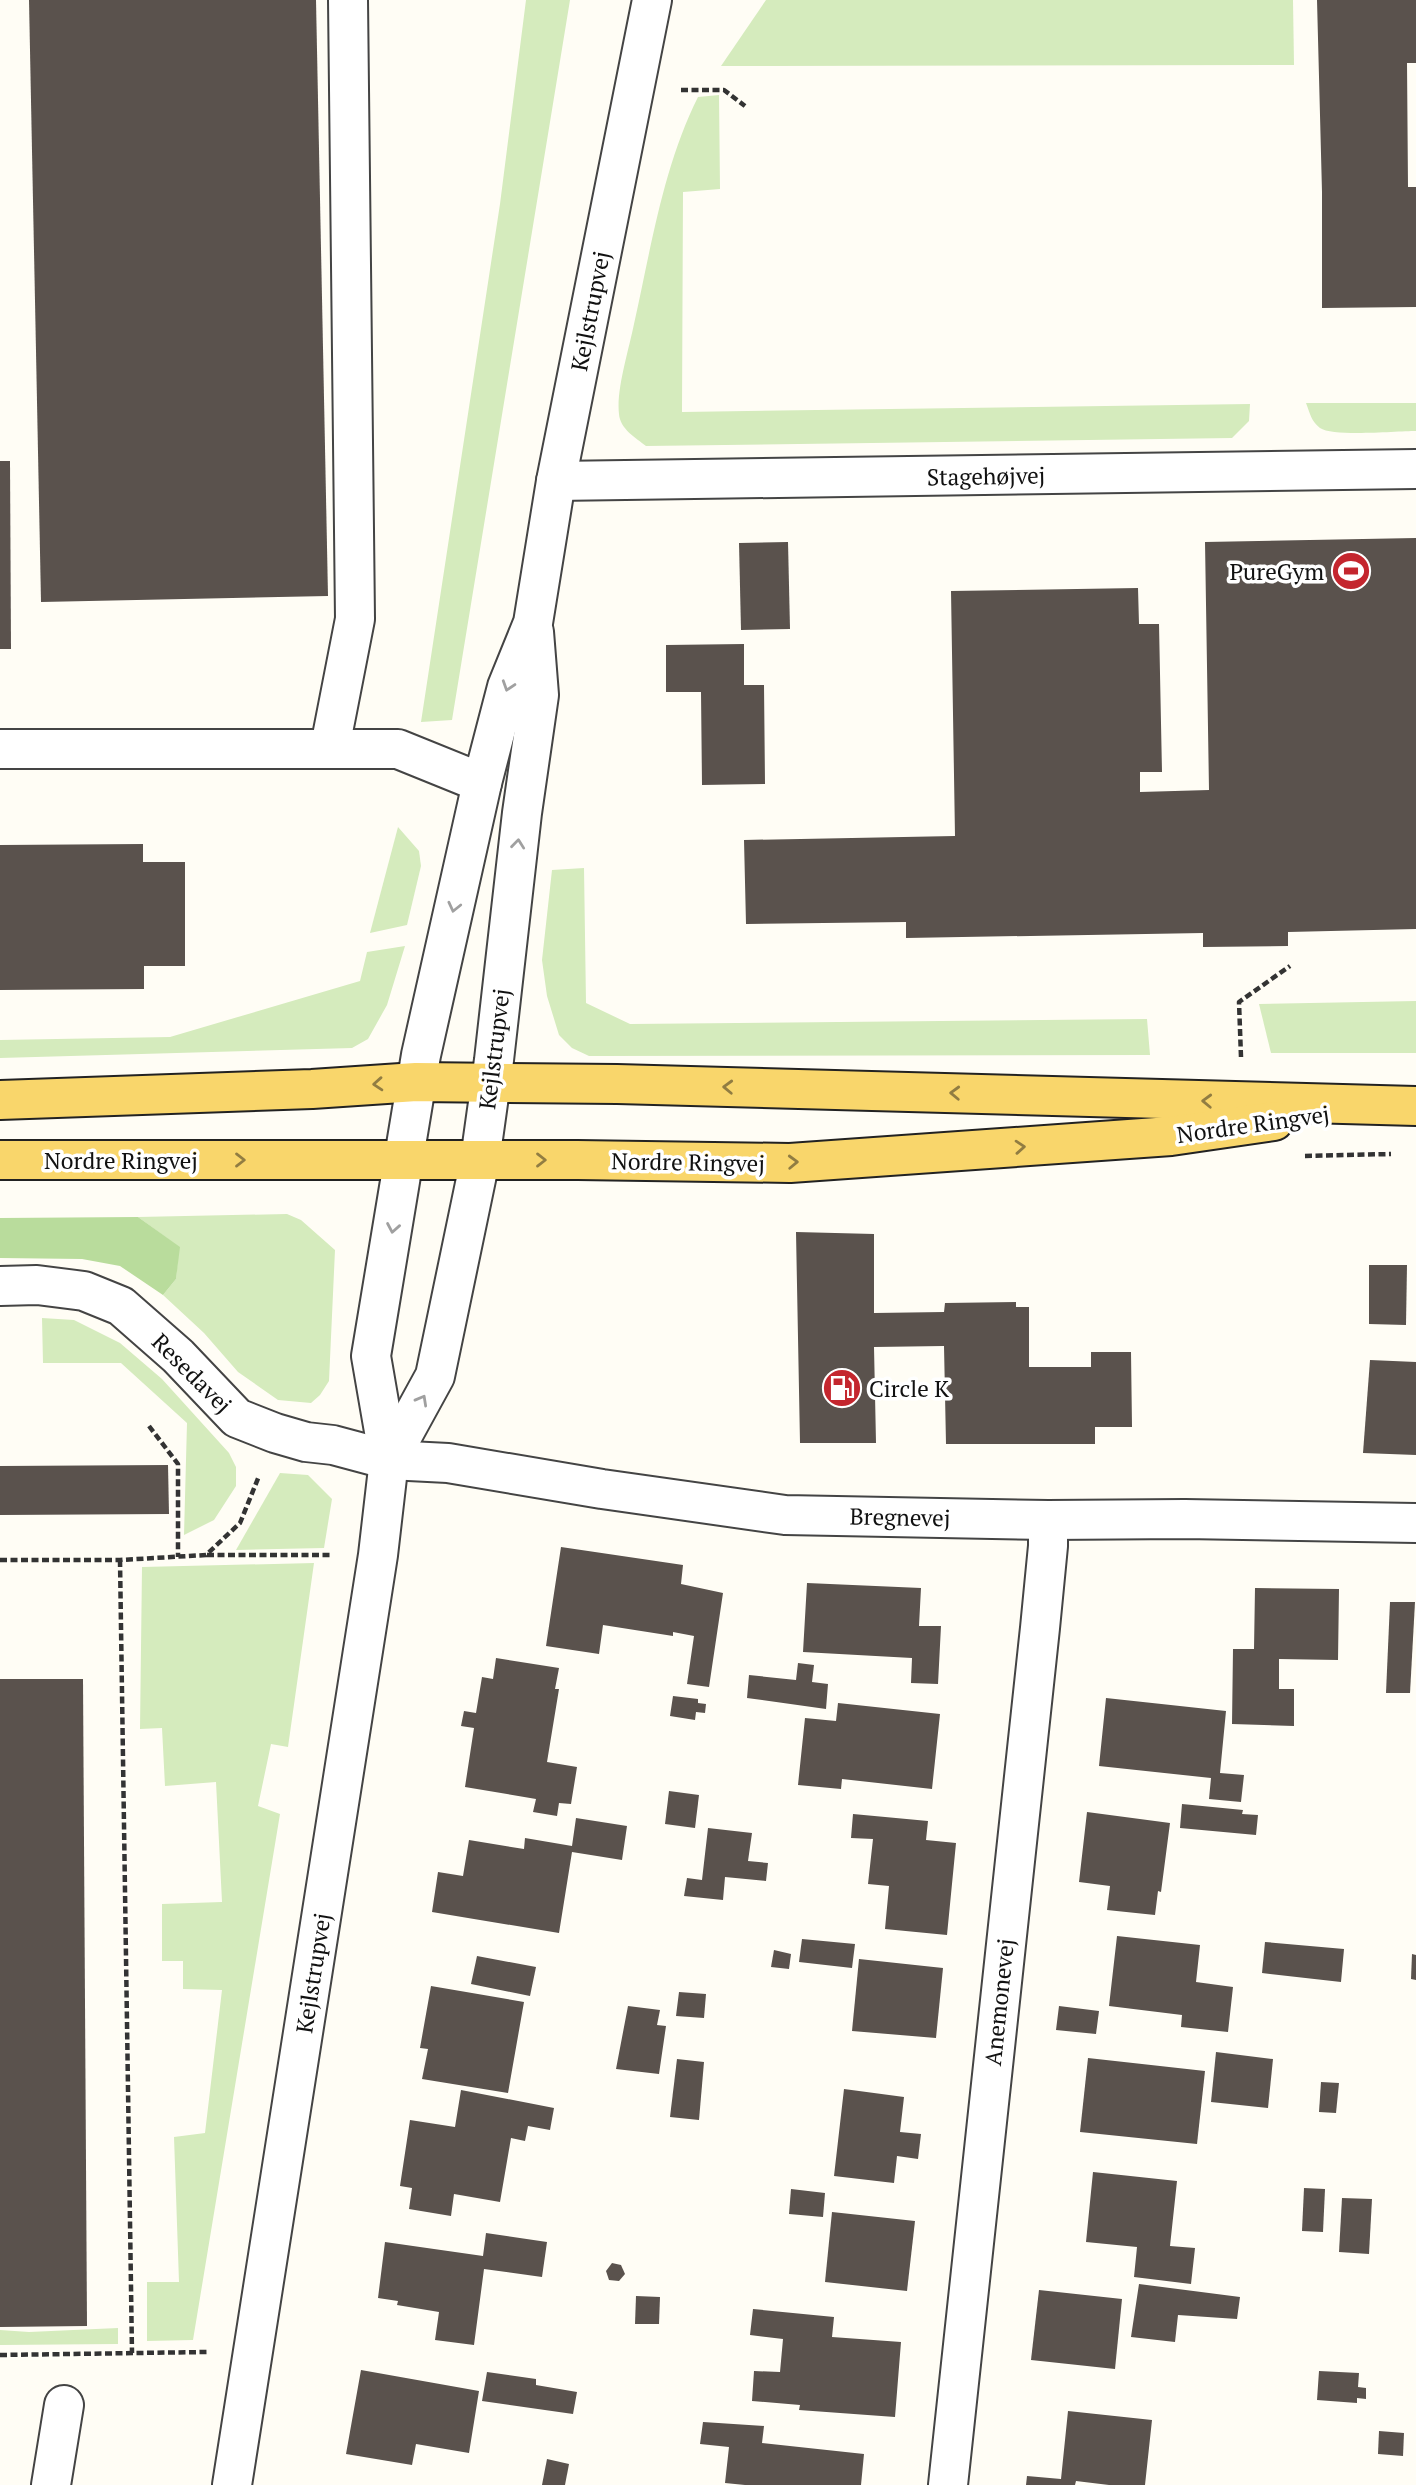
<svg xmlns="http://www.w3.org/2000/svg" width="1416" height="2485" font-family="'PT Serif',serif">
<rect width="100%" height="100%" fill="#fffdf5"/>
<!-- green -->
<g fill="#d5ebbd">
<path d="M526,0h44l-118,720 -31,2 79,-518z"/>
<path d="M766,0h527l1,65 -573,1z"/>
<path d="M719,95l1,94 -37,3 -1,220 568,-8 -1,17 -17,17 -586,8c-10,-8 -26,-17 -27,-32 -3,-24 10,-65 15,-90 17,-76 29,-157 64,-227z"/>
<path d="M1306,403h110v28c-19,0 -83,6 -96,-3 -9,-7 -10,-15 -14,-25z"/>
<path d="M398,827l21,24 2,15 -14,59 -37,8z"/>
<path d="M584,868l2,135 44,21 517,-5 3,36 -561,1 -17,-8 -13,-13 -12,-39 -5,-36 10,-90z"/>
<path d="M405,946l-18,59 -19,34 -16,9 -352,10v-18l170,-3 190,-56 7,-29z"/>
<path d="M1416,1001v52h-145l-12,-49z"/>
<path d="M287,1214l14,6 34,30 -6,131 -9,14 -9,8 -33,-3 -40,-28 -34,-39 -41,-38 13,-16 3,-32 -41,-30z"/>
<path d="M42,1318l32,2 46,23 42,36 67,74 7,14v19l-22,34 -30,15 3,-112 -66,-60h-78z"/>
<path d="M280,1473l28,2 24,24 -8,49 -88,2z"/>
<path d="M314,1563l-26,184 -17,-3 -13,62 22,8 -87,526 -46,1v-59h32l-5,-145 31,-4 17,-143 -39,-1v-28h-21v-57l60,-2 -6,-120 -51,4 -3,-58 -22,1 2,-162z"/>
<path d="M118,2328v16l-118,1v-15l29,2z"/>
</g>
<!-- forest -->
<path fill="#b9dc9c" d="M138,1217l42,30 -4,32 -13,16 -43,-29 -38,-7 -82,-1v-40z"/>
<!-- building -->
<g fill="#5a524d">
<path d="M29,0h287l12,596 -287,6z"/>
<path d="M1317,0h99v63h-9l1,124h8v120l-94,1v-116z"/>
<path d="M0,461h10l1,188h-11z"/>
<path d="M1416,538v391l-128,3v14l-85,1v-14l-297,5v-16l-160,2 -2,-84 211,-4 -4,-245 187,-3 1,36h20l3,148h-22v20l69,-2 -4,-248z"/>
<path d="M788,542l2,87 -49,1 -2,-87z"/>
<path d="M744,644v41h20l1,99 -63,1 -1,-93h-35v-47z"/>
<path d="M143,844v18h42v104h-41v23l-144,1v-145z"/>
<path d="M796,1232l78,2v79l70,-1 1,-9 71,-1v5h13v60h62v-15h40l1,75h-37v17h-149l-2,-98 -70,1 2,96h-76z"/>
<path d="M1369,1265h38l-1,60 -37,-1z"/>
<path d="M1370,1360l46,2v93l-53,-2z"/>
<path d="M168,1465l1,49 -169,1v-49z"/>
<path d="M561,1547l122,18 -2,19 42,9 -14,94 -22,-3 7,-48 -21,-4v4l-70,-11 -4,29 -53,-8z"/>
<path d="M807,1583l114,5 -2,38h22l-3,58 -27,-1 1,-25 -109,-6z"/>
<path d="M1255,1588l84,1 -1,71 -59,-1v30h15v37l-62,-2 1,-75h21z"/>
<path d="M1390,1602h25l-5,91h-24z"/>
<path d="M496,1658l63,10 -4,21h4l-12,73 30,5 -6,37 -12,-1 -2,13 -24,-4 3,-13 -71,-12 9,-59 -13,-2 3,-15 12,2 6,-36 11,2z"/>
<path d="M798,1663l16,2 -2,17 16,2 -2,25 -79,-11 2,-23 47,5z"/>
<path d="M0,1679h83l4,647 -87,1z"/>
<path d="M673,1696l25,3v4l8,1 -1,9 -9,-1 -1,8 -25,-4z"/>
<path d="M1106,1698l120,13 -6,62 24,2 -3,27 -32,-3 2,-21 -112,-12z"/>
<path d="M838,1703l102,11 -8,75 -90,-10 -1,10 -43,-4 7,-67 31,3z"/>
<path d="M669,1791l30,4 -4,33 -30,-4z"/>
<path d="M1182,1804l61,6 -1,4 16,1 -2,20 -76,-7z"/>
<path d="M1087,1812l83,11 -9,69 -3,-1 -3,24 -48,-5 3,-24 -31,-4z"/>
<path d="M853,1814l75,7 -2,19 30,3 -9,92 -62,-6 4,-43 -21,-2 5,-45 -22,-1z"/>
<path d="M576,1818l51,8 -5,34 -50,-8 -13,81 -127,-21 6,-40 25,4 6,-36 55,9 1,-11 47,8z"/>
<path d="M708,1828l44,5 -4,28 20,2 -2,18 -41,-4 -2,23 -39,-4 3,-18 15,2z"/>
<path d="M1117,1936l83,9 -4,37 37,5 -5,45 -47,-5 1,-12 -73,-9z"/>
<path d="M802,1939l53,5 -3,24 -53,-6z"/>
<path d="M1265,1942l79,7 -3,33 -79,-9z"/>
<path d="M774,1950l17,4 -2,15 -18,-2z"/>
<path d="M1412,1954l4,1v25l-5,-1z"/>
<path d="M477,1956l59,11 -6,29 -59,-12z"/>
<path d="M859,1959l84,9 -7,70 -84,-7z"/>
<path d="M431,1986l93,16 -16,91 -86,-14 6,-30 -8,-1z"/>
<path d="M679,1992l27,2 -2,24 -28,-2z"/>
<path d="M628,2006l32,4 -3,15 9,1 -7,48 -43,-5z"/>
<path d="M1059,2006l40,5 -3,23 -40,-4z"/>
<path d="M1216,2052l57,7 -5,49 -57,-6z"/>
<path d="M1088,2058l117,13 -8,73 -117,-12z"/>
<path d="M677,2059l27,3 -5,58 -29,-3z"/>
<path d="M1321,2082l18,1 -3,30 -17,-1z"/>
<path d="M844,2089l60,8 -4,35 21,2 -3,25 -21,-3 -3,27 -60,-7z"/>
<path d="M461,2090l93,18 -4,22 -22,-4 -3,15 -14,-3 -11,64 -46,-8 -3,22 -42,-7 3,-21 -12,-2 10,-66 45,7z"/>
<path d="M1093,2172l84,9 -7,65 25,2 -4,36 -57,-7 3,-30 -51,-5z"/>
<path d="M1304,2188l21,1 -2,43 -21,-1z"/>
<path d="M791,2189l34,4 -2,24 -34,-3z"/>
<path d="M1342,2198l30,1 -3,55 -30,-2z"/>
<path d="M832,2212l83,9 -8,70 -82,-9z"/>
<path d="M486,2233l61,9 -5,35 -58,-8 -10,76 -39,-5 4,-28 -42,-7 1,-4 -20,-3 7,-56 98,14z"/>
<path d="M612,2263l9,2 4,9 -6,7 -10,-1 -3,-9z"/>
<path d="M1139,2284l101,13 -3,22 -59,-4 -3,27 -44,-5z"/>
<path d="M1039,2290l83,9 -7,70 -84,-9z"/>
<path d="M636,2296l24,1 -1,27h-24z"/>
<path d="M753,2309l81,8 -2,20 69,5 -6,75 -96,-7 1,-5 -48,-4 2,-30 26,1 3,-33 -33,-4z"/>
<path d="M361,2370l118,21 -10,62 -53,-9 -4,21 -66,-11z"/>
<path d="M1319,2371l40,2 -1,14 8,1v11l-9,-1v5l-40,-3z"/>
<path d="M487,2372l49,7v6l41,7 -4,22 -91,-13z"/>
<path d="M1068,2411l84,9 -7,65h-36l-33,-4 -1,4h-49l1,-9 34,3z"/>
<path d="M703,2422l61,4 -2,17 102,11 -3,31h-116l-20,-2 4,-36 -29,-3z"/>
<path d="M1379,2431l25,2 -1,23 -25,-2z"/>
<path d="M547,2459l22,5 -4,21h-23z"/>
</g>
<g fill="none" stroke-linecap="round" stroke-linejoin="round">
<!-- minor casing -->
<g stroke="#444" stroke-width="42">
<g id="minor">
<path d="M556,481l860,-12"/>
<path d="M330,747l25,-128 -7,-619"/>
<path d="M0,749h398l84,34"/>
<path d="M0,1286l37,-1 47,6 37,15 57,50 59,62 38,15 31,9 27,3 56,15 59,3 154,26 183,26 263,5 137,-1 231,4"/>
<path d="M389,1460l46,-84 45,-216 14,-100 28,-247 17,-118 -5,-63"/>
<path d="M51,2485l13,-80"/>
<path d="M232,2485l146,-930 11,-95 -18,-104 50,-301 61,-272 25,-96 26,-64 23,-142 96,-481"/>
<path d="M948,2485l92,-857 8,-82v-26"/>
</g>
</g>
<!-- major casing -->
<g stroke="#222" stroke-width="42">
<g id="major">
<path d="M0,1100l312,-11 104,-7 201,2 799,22"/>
<path d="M0,1160h578l212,3 381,-27 103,-15"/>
</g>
</g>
<!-- path -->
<g stroke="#333" stroke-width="4.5" stroke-dasharray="7 3.5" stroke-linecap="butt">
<path d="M681,90h43l21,16"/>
<path d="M1241,1057l-2,-55 51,-36"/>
<path d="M1305,1156l86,-2"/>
<path d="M149,1426l29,38v93"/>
<path d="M207,1555h125"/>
<path d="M0,1560h120l86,-5 34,-32 19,-47"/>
<path d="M120,1560l12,793"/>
<path d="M0,2355l207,-3"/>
</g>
<!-- minor -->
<use href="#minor" stroke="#fff" stroke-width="38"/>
<!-- major -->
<use href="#major" stroke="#f9d66b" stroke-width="38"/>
</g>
<!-- one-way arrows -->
<defs><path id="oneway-chevron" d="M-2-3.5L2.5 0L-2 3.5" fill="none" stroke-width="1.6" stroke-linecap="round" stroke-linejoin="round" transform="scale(1.75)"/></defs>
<g stroke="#a0a0a0">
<use href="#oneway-chevron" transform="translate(508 686) rotate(108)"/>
<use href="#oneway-chevron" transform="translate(518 844) rotate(-84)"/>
<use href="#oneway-chevron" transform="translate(454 907) rotate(103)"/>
<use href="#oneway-chevron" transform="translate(393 1228) rotate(100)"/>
<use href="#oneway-chevron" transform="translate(422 1400) rotate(-61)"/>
</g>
<g stroke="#917d42">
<use href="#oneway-chevron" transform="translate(378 1084) rotate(176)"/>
<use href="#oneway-chevron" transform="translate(728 1087) rotate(-178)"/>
<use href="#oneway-chevron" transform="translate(955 1093) rotate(-178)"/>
<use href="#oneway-chevron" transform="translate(1207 1101) rotate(-178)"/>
<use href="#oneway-chevron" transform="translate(1020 1147) rotate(-4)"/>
<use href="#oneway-chevron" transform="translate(240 1160)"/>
<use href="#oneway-chevron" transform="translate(541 1160)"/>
<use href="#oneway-chevron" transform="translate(793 1162) rotate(-2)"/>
</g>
<!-- icons -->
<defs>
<g id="stadium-disc" transform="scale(2.0125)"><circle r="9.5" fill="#c4262e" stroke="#fff"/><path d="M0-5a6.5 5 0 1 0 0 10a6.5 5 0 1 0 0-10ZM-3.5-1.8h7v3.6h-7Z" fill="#fff"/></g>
<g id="fuel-disc" transform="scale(2.0125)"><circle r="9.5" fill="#c4262e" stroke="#fff"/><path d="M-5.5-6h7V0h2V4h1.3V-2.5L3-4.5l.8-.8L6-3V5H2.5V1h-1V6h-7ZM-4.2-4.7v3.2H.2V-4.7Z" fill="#fff"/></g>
</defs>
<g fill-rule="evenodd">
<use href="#stadium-disc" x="1351" y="571"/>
<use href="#fuel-disc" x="842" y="1388"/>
</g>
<g text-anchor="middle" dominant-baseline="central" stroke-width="7" stroke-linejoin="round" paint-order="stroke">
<!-- street labels -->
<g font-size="23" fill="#111" stroke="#fff">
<text transform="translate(590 311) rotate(-79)">Kejlstrupvej</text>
<text transform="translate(986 476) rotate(-1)">Stagehøjvej</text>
<text transform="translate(494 1049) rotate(-83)">Kejlstrupvej</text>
<text transform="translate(1253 1124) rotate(-8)">Nordre Ringvej</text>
<text x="121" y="1160">Nordre Ringvej</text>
<text transform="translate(688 1162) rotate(1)">Nordre Ringvej</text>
<text transform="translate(192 1373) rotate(45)">Resedavej</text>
<text transform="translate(900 1517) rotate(1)">Bregnevej</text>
<text transform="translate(313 1973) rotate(-81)">Kejlstrupvej</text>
<text transform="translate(999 2002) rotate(-84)">Anemonevej</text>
</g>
<!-- poi labels -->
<g font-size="23" fill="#111" stroke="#fff" text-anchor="end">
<text x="1324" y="571">PureGym</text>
<text x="869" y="1388" text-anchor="start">Circle K</text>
</g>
</g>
</svg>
